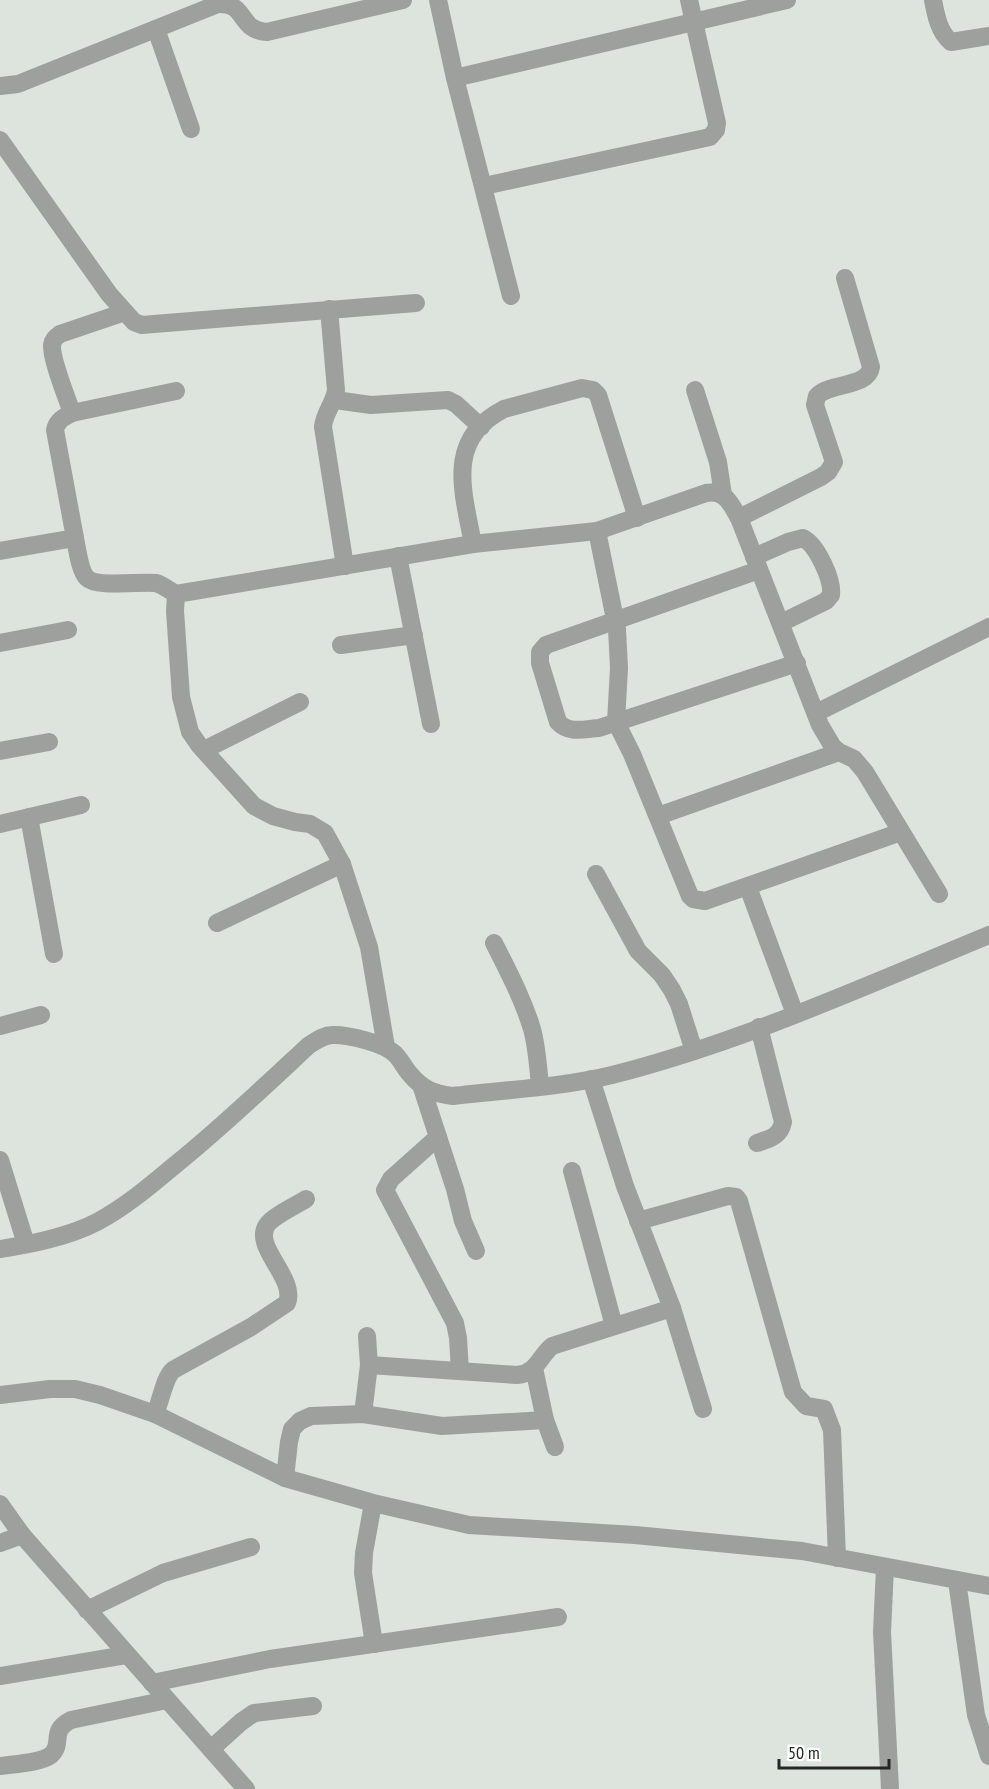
<svg xmlns="http://www.w3.org/2000/svg" width="989" height="1789" font-family="'PT Sans Narrow',sans-serif">
<rect width="100%" height="100%" fill="#dde3dd"/>
<g fill="none" stroke-linecap="round" stroke-linejoin="round">
<!-- minor -->
<g stroke="#9ea09e" stroke-width="18">
<path d="M438,0l17,78 56,218"/>
<path d="M933,0c3,16 6,32 18,42l38,-6"/>
<path d="M156,29l35,100"/>
<path d="M455,78l332,-78"/>
<path d="M0,86l18,-2 200,-80c30,-1 19,26 49,28l136,-32"/>
<path d="M0,140l109,154 25,28 8,3 12,-1 262,-21"/>
<path d="M484,186l226,-49 6,-7 1,-7 -28,-123"/>
<path d="M329,309l7,81c-2,14 -12,23 -13,37l22,139"/>
<path d="M695,390l23,72 5,33"/>
<path d="M335,400l36,5 77,-5 8,4 25,23"/>
<path d="M72,413c-5,-15 -21,-54 -20,-68 1,-6 4,-8 8,-11l65,-22"/>
<path d="M739,518l82,-41 7,-5 6,-10 -19,-57 2,-9c13,-14 51,-8 54,-29l-26,-89"/>
<path d="M597,531l20,98 2,39 -3,54 16,32 58,142 3,3 12,2 196,-69"/>
<path d="M75,538c2,10 5,34 12,40 9,10 54,3 69,5 7,2 14,8 20,11"/>
<path d="M473,544c-10,-53 -28,-105 31,-135l78,-21 11,2 5,5 39,123"/>
<path d="M0,551l75,-13 -20,-108c2,-10 9,-13 17,-17l104,-22"/>
<path d="M398,556l33,168"/>
<path d="M754,557l34,-15 15,-4c14,7 30,42 28,57l-5,6 -45,22"/>
<path d="M759,570l-213,75 -6,7v11l18,59c11,12 26,7 41,6l198,-65"/>
<path d="M0,643l68,-13"/>
<path d="M341,645l73,-10"/>
<path d="M816,713l173,-86"/>
<path d="M204,750l96,-48"/>
<path d="M0,751l49,-9"/>
<path d="M658,816l181,-64"/>
<path d="M29,817l25,137"/>
<path d="M0,824l81,-19"/>
<path d="M596,874l42,77 24,24 10,15 7,14 15,47"/>
<path d="M748,887l47,127"/>
<path d="M217,923l125,-59"/>
<path d="M494,943c14,28 29,56 38,86 5,18 6,38 8,56"/>
<path d="M0,1026l41,-11"/>
<path d="M386,1047l-17,-100 -27,-83 -17,-31 -15,-9 -15,-2 -22,-6 -19,-10 -55,-61 -9,-13 -9,-35 -6,-86 1,-17 297,-50 124,-13 109,-38c20,-3 24,10 33,25l81,207 13,22 6,5 15,7 11,13 74,122"/>
<path d="M591,1079l34,107 47,122 31,101"/>
<path d="M421,1085l34,104 8,32 13,30"/>
<path d="M438,1137l-47,42 -6,11 70,133 3,15 2,33"/>
<path d="M757,1143c12,-4 23,-6 26,-21l-24,-95"/>
<path d="M0,1160l26,84"/>
<path d="M572,1171l42,155"/>
<path d="M638,1221l90,-25 8,1 3,4 54,191 13,14 18,3 8,21 5,128"/>
<path d="M0,1249c32,-5 68,-12 97,-27 28,-15 53,-36 78,-57 46,-37 89,-78 133,-119 8,-5 15,-11 25,-11 17,0 50,8 62,19 6,6 9,13 14,19 13,16 25,21 44,23 51,-6 110,-9 159,-21 130,-33 253,-89 377,-140"/>
<path d="M369,1365l148,10c20,-2 22,-18 35,-29l120,-38"/>
<path d="M534,1368l11,52 10,27"/>
<path d="M0,1395l50,-6h25l25,6 55,19 130,64 88,25 96,22 166,10 167,16 187,35"/>
<path d="M155,1414c6,-13 9,-36 18,-44l78,-43 36,-24c10,-25 -35,-56 -20,-78 6,-9 30,-20 39,-26"/>
<path d="M363,1414l6,-49 -2,-29"/>
<path d="M285,1478l4,-36 3,-13 8,-8 11,-5 52,-2 79,12 103,-6"/>
<path d="M373,1503l-9,50 -1,20 11,71"/>
<path d="M0,1504l22,31 224,254"/>
<path d="M0,1543l22,-8"/>
<path d="M885,1567l-3,65 8,157"/>
<path d="M957,1581l19,134 13,41"/>
<path d="M87,1610l76,-37 88,-26"/>
<path d="M0,1676l126,-21"/>
<path d="M152,1683l118,-24 288,-42"/>
<path d="M211,1749l30,-27 13,-9 59,-7"/>
<path d="M0,1766c13,-2 41,-3 51,-11 13,-12 -2,-24 20,-35l96,-20"/>
</g>
</g>
<!-- scale -->
<path d="M779 1759v9h110v-9" fill="none" stroke="#252725" stroke-width="3"/>
<text x="788" y="1759" font-size="18" fill="#252725" stroke="#ffffff" stroke-width="4.5" paint-order="stroke">50 m</text>
</svg>
